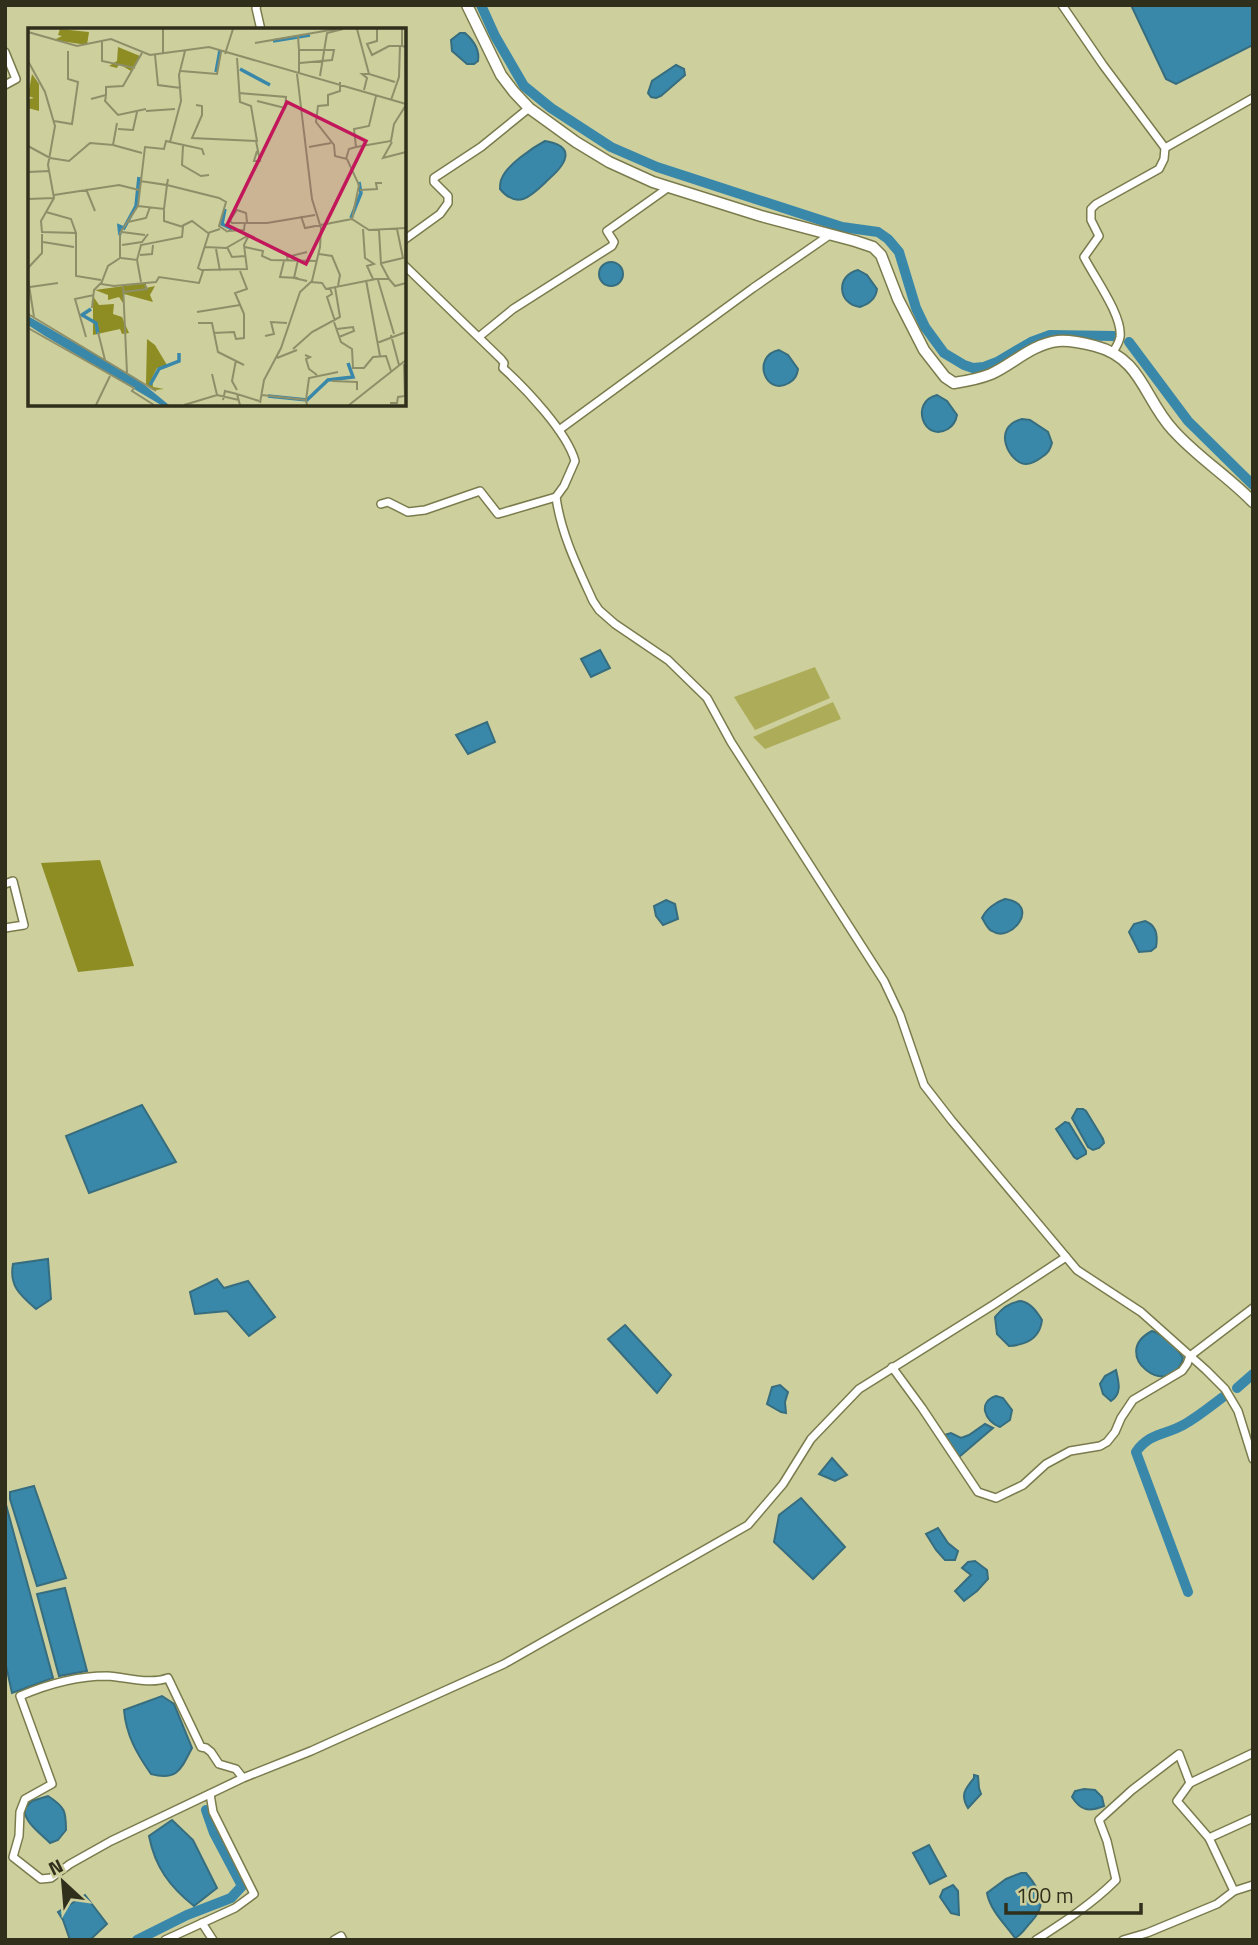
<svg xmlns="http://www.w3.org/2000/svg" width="1258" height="1945" font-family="'Titillium Web',sans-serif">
<rect width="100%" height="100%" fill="#cdcf9d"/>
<!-- green -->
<g fill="#acac59">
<path d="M815,667l15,31 -75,32 -21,-33z"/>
<path d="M833,702l8,17 -76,30 -12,-12z"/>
</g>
<!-- forest -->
<path fill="#8e8d24" d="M100,860l34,106 -56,6 -37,-109z"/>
<!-- water -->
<g fill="#3988aa" stroke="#366d7f" stroke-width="2">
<path d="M1131,5h122v40l-77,39 -10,-5z"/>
<path d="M460,33h5c8,7 15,17 13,28l-4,3h-7l-15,-13 -1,-11z"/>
<path d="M676,65l8,4 1,6 -24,21 -5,2 -5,-1 -3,-4 4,-12z"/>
<path d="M545,141c31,5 22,22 5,37 -16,15 -31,34 -50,11 0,-3 0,-8 2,-11 5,-13 30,-30 43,-37z"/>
<circle cx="611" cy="274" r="12"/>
<path d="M858,270l9,5 10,14c-1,10 -8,15 -17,18 -23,-3 -24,-32 -2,-37z"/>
<path d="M779,350l9,5 10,14c-1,7 -3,10 -9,14 -24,14 -38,-27 -10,-33z"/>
<path d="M937,395l10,6 10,14c-1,6 -3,10 -9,14 -24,14 -39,-27 -11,-34z"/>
<path d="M1022,419l8,1 18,12 4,11c-2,7 -4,10 -10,14 -4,3 -11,7 -16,7 -16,0 -36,-37 -4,-45z"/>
<path d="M600,650l10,18 -19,9 -10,-18z"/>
<path d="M487,722l8,20 -27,12 -12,-19z"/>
<path d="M1005,899c37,5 6,45 -13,32 -5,-2 -7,-9 -10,-13 4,-9 14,-16 23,-19z"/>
<path d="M666,900l9,4 3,15 -15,6 -7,-9 -2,-10z"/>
<path d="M1145,921c11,4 13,15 11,26l-5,4 -12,1 -10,-20 5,-8z"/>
<path d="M142,1105l34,57 -87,31 -23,-57z"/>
<path d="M1077,1109h6l3,2 17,28 1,4 -5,5 -6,2 -5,-3 -16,-29z"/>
<path d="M1065,1122l4,1 17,28v3l-9,5 -3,-2 -18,-28z"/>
<path d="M48,1259l3,40 -15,10c-16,-14 -27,-23 -23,-45z"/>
<path d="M217,1279l7,9 24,-7 27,36 -26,19 -22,-25 -32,3 -5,-22z"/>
<path d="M1021,1301c10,2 16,11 21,19 -2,18 -16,25 -33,26l-12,-12 -2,-17c7,-9 15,-15 26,-16z"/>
<path d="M625,1325l46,50 -14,18 -49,-54z"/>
<path d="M1152,1331c11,3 25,16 31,27 -12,45 -76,-4 -31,-27z"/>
<path d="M1116,1370c2,10 7,23 -5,31l-8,-7 -3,-10 5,-8z"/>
<path d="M780,1385l8,7 -3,10 1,11 -5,-1 -14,-8 5,-17z"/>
<path d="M996,1396l7,2 9,12 -2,10 -10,7c-15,-5 -23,-25 -4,-31z"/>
<path d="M985,1424l8,4 -34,29 -15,-22 7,-2 10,5 8,-3z"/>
<path d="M832,1458l15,17 -12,6 -16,-7z"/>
<path d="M34,1486l32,92 -29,8 -27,-87v-7z"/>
<path d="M801,1498l44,49 -32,32 -39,-37 5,-27z"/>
<path d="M5,1501l48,177 -41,15 -7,-32z"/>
<path d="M938,1528l10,15 10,8 -3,9h-10l-9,-10 -10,-16z"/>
<path d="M975,1561l12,9 1,9 -11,12 -13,10 -9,-10 16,-16 -9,-7 6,-6z"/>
<path d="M65,1588l22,83 -28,5 -22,-82z"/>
<path d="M162,1696l12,8 18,44c-11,21 -14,33 -41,26 -14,-20 -25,-39 -27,-64z"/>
<path d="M974,1775l4,1 1,12 2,6 -13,14c-8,-13 -3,-19 6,-30z"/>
<path d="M1084,1789l11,1 7,7 2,9c-15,6 -23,5 -32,-9l3,-6z"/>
<path d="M48,1796c17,11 18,15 18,34l-8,10 -8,3c-10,-10 -25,-20 -26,-34l8,-8z"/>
<path d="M172,1820l21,20 24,48 -23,18c-24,-19 -39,-39 -45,-70z"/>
<path d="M929,1845l17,31 -16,8 -17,-31z"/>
<path d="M1021,1873h5c15,18 22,31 5,49 -6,6 -8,12 -16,16 -10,-14 -25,-28 -28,-45l19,-14z"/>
<path d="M953,1885l5,6 1,24 -8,-2 -11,-16 3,-7z"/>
<path d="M85,1895l22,29 -16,15 -21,1 -7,-20 -5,-8z"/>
</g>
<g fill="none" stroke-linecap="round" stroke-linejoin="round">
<!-- canal -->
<g stroke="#3988aa" stroke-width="10">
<path d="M481,5l14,31 29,50 27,22 60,39 46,20 185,60 36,5 10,7 11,13 17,56 9,19 19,26 20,12 9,3 11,-1 13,-5 34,-20 19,-7 64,1"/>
<path d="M1129,342l59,79 65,64"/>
<path d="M1237,1388l16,-14"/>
<path d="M1188,1592l-52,-140c14,-20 31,-17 49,-28 14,-8 26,-18 38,-27"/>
<path d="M137,1940l50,-25 44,-17 11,-12 -28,-53 -8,-23"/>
</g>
<!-- street casing -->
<g stroke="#7b7c4d" stroke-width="10">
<g id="street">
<path d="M257,5l-1,3 5,22"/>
<path d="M1062,5l41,60 62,83 -1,11 -5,10 -63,35 -5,5v11l8,16 -15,21c10,20 39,59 36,80 -1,6 -4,10 -7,15"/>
<path d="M5,52l11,27 -11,6"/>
<path d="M1165,148l88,-50"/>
<path d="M404,240l36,-26 8,-11v-7l-14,-14v-4l47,-31 48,-39"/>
<path d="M404,265l97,94 3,4 -1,5c23,21 64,64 72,93l-11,25 -8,11c5,37 22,71 37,104l6,9 16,14 53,36 39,38 24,44 153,239 16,34 24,70 28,36 125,149 64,42 65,58 19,19 13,22 15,48"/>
<path d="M480,336l33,-27 99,-63 2,-4 -7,-11 62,-44"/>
<path d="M559,430l194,-142 78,-54"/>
<path d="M381,504l7,-2 20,10 17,-2 55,-19 18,23 58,-17"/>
<path d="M5,884l8,-3 11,44 -19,3"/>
<path d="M892,1367l30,41 56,84 18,6 27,-13 23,-21 24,-13 30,-5 7,-4 8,-10 6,-14 12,-18 49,-29 5,-7 3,-8 63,-48"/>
<path d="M243,1778l-7,-9 -17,-5 -8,-12 -5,-4 -5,-1 -33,-69c-19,7 -41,-1 -61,-2 -31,0 -59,8 -87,20l32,88 -27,15 -5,13 -1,24 -6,21 28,22 10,-1 19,-14 41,-23 132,-63 68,-27 193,-87 244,-139 35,-41 28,-45 48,-50 134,-84 73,-48"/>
<path d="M1209,1838l-32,-37 13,-18 63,-30"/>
<path d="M1234,1891l-25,-53 44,-20"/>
<path d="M202,1923l11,17"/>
<path d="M165,1940l70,-32 19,-14 -41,-82 -3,-18"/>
<path d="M334,1940l7,-4 2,4"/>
<path d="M1036,1940c28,-18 56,-36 80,-60l-9,-39 -8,-21 33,-30 47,-36 11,29"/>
<path d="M1123,1940l24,-7 70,-29 17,-13 19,-6"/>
</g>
</g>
<!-- secondary casing -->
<g stroke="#7b7c4d" stroke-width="13">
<path id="secondary" d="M467,5l34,70 13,17 15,16 47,34 33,20 44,20 108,34 94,25 18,6 8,8 17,44 26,51 21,27 9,6c13,-2 25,-4 37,-9 22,-10 41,-30 67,-33 12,-1 25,2 37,5 47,12 49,53 78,84 24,27 55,46 80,72"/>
</g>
<!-- street -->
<use href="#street" stroke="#fff" stroke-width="7"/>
<!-- secondary -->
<use href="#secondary" stroke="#fff" stroke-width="10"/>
</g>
<!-- overview -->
<g transform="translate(28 28)">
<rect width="378" height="378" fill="#cdcf9d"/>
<path d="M32,1l29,3 -2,13 -33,-5 8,-4 -4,-1zM90,19l22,9 -9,15 -12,-7 -2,4 -8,-2 8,-5zM4,46l7,10v27l-11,-3 1,-9 5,-1 -6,-2zM118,255v5l9,-2 -5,9 3,7 -29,-8 -1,9 -4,-6 -11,3v-5l-13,-5zM65,268l6,9 15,-1 -1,10 9,3 7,16 -7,1 -2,-5 -27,6zM119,311l8,6 12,20 -10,3 -5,10 1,9 11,2 -9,1 -9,-6z" fill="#8e8d24"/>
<path d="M0,288l108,62 33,27h-8l-116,-69 -17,-11z" fill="#3988aa"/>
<path fill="none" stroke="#3988aa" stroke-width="3.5" d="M245,13l37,-6M212,41l30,16M188,44l4,-22M197,181l-3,15 10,5M323,190l10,-25 -2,-11M92,207l-1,-9 5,2 12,-22 3,-29M63,281l-9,6 14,8 2,11M122,357l9,-16 20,-8v-8M240,368l39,4 21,-20 25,-3 -5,-14"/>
<path fill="none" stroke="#8e8f69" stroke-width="2" d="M329,1l12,45 26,8M349,1v12l-10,3 5,11 17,-9h13M374,1v17l4,1M0,4l49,14 34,-7 39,16 59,-8 197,57M270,9l1,13h35l-2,10 -32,3M74,14v19l33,7M227,15l81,-14M157,23l-6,24 2,26 -11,41 -4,-1 -2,8 -19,-2 -7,59 -18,27v25l-12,8 -7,18 13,2 42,-4 3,-5 40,6 4,-12 -5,-3 11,-35M135,26v-25M197,26l8,-25M127,27l3,30 23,3M0,33l17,31 10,34 -7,39 6,33 -13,23 1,11 34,1v43l25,4M153,43l36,3 4,-22M271,44v-22M292,48l7,-43 16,-4M312,54v9l-12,4v10l-10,1 -2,16 18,23 1,11 12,3 12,26 -7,34 17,11 37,-2M336,62l3,-12 -5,-4h7M211,65l47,4 -1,11 -28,-7M78,68l-1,5 13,14 28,-6M63,71l15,-4v-8l17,-1 19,-33M363,72l8,-23 1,-31M168,77l6,1v9l-10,23 65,3 -6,-35 -11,-4 -3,-44M118,83l29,-2M26,93l18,3 6,-42 -10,-3v-28M90,101l15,1 4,-18M228,113l4,20h-6l3,-10M142,114l32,7 2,6M364,114l-9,16 23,-6M85,117l29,8M0,118l22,12 19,3 21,-18 23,2 4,-22M155,118l-1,19 19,11 8,-1M281,119l22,-4M328,119l35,-6 3,-17 12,-19M318,131l3,-10 7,-2 -2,-18 15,-3 7,-30M0,144l22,-1M112,153l27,4 1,-6M58,161l9,22M332,162l17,-1 -1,-6h6M26,167l65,-10 20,5M0,171l26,-1M110,178l26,3 3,-24 52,13 7,4 -7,24 9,6M18,184l25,7 5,14M273,188l4,12 47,-9M100,194l18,-4 4,-11M219,194l-1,-9 -9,-3 -7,10 2,3h35l48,-8M154,198l10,-5 16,12 12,-4M335,201l2,29 9,6 -7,2 6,13M351,202l2,34 8,15M200,203l16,-1 1,-8M94,204l23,3M15,214l31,5M94,217l20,-3 6,-8M177,219l21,1 23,-13M199,219l5,10 14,-1M217,219l18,4 -1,5 9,4 46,1M188,221l4,22M291,226l13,2 8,19 -2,11M112,227l12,-1 1,-9M93,230l16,2 4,-15 41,-8 1,-10 -19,-6v-12M109,232l4,22M270,232l-4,18 13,3M256,233l-4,16 18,1M260,233l-1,-4 20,-5M354,235l21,-5 -6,-29M0,240l14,-15v-19M174,242l45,-1 -3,-24 5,-10M0,251l6,38M338,252l14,76M350,252l16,54M283,254l11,1 4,6 50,-10h13l6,7 11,-3M95,257l4,88M2,259l28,-4M302,260l2,6 -5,3 8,24M96,264l23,-3 -2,-4M64,280l2,-18 7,-7M169,284l43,-7M0,286l128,77M306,294l7,20 11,7 1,19h11l9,-11 13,-1 5,15M170,295h14l6,29 26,13M0,300l106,60 -2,3 22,14M309,301l16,-2 1,4 -15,6M70,304l7,28M185,305l21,-1 2,7 8,-1v-24l-9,-21 12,-4 -7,-18M363,307l8,30M237,308l9,-2 -3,-12 16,1M58,309l-11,-38 19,-4M349,315l29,-11M265,321l19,-17 28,-15 -5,-30M277,327l5,2 -4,2 3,10 8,6M249,330l20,-8M208,332l-4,21 5,9M184,346l5,21M304,353l25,1v8M234,367l44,5 1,5M195,372l2,-9 12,3M278,372l3,-22 29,-6M232,375l4,-23 17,-32 19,-56 12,-11 8,-34 1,-19 -9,-29 -15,-125M362,375h7l1,-6 7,-1 -1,-32M68,377l14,-29M156,377l33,-10 22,5M212,377l-3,-11 22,7M321,377l57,-45"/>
<path fill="#c2185b" fill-opacity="0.15" stroke="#c2185b" stroke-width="3.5" d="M259,74l79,39 -60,123 -79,-39z"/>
<rect width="378" height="378" fill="none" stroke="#2f2f1c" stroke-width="3.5"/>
</g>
<!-- border -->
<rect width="1258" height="1945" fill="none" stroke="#2f2f1c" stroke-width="14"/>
<!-- north arrow -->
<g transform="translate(63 1882) rotate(334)" stroke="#cdcf9d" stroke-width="5" paint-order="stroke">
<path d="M0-5L12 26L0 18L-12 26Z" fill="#2f2f1c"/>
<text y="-10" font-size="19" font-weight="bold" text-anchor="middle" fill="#2f2f1c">N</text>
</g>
<!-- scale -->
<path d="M1006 1903v10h135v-10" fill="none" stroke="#2f2f1c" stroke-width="3.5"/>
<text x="1016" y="1903" font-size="21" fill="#2f2f1c" stroke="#cdcf9d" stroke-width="5" paint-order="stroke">100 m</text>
</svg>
